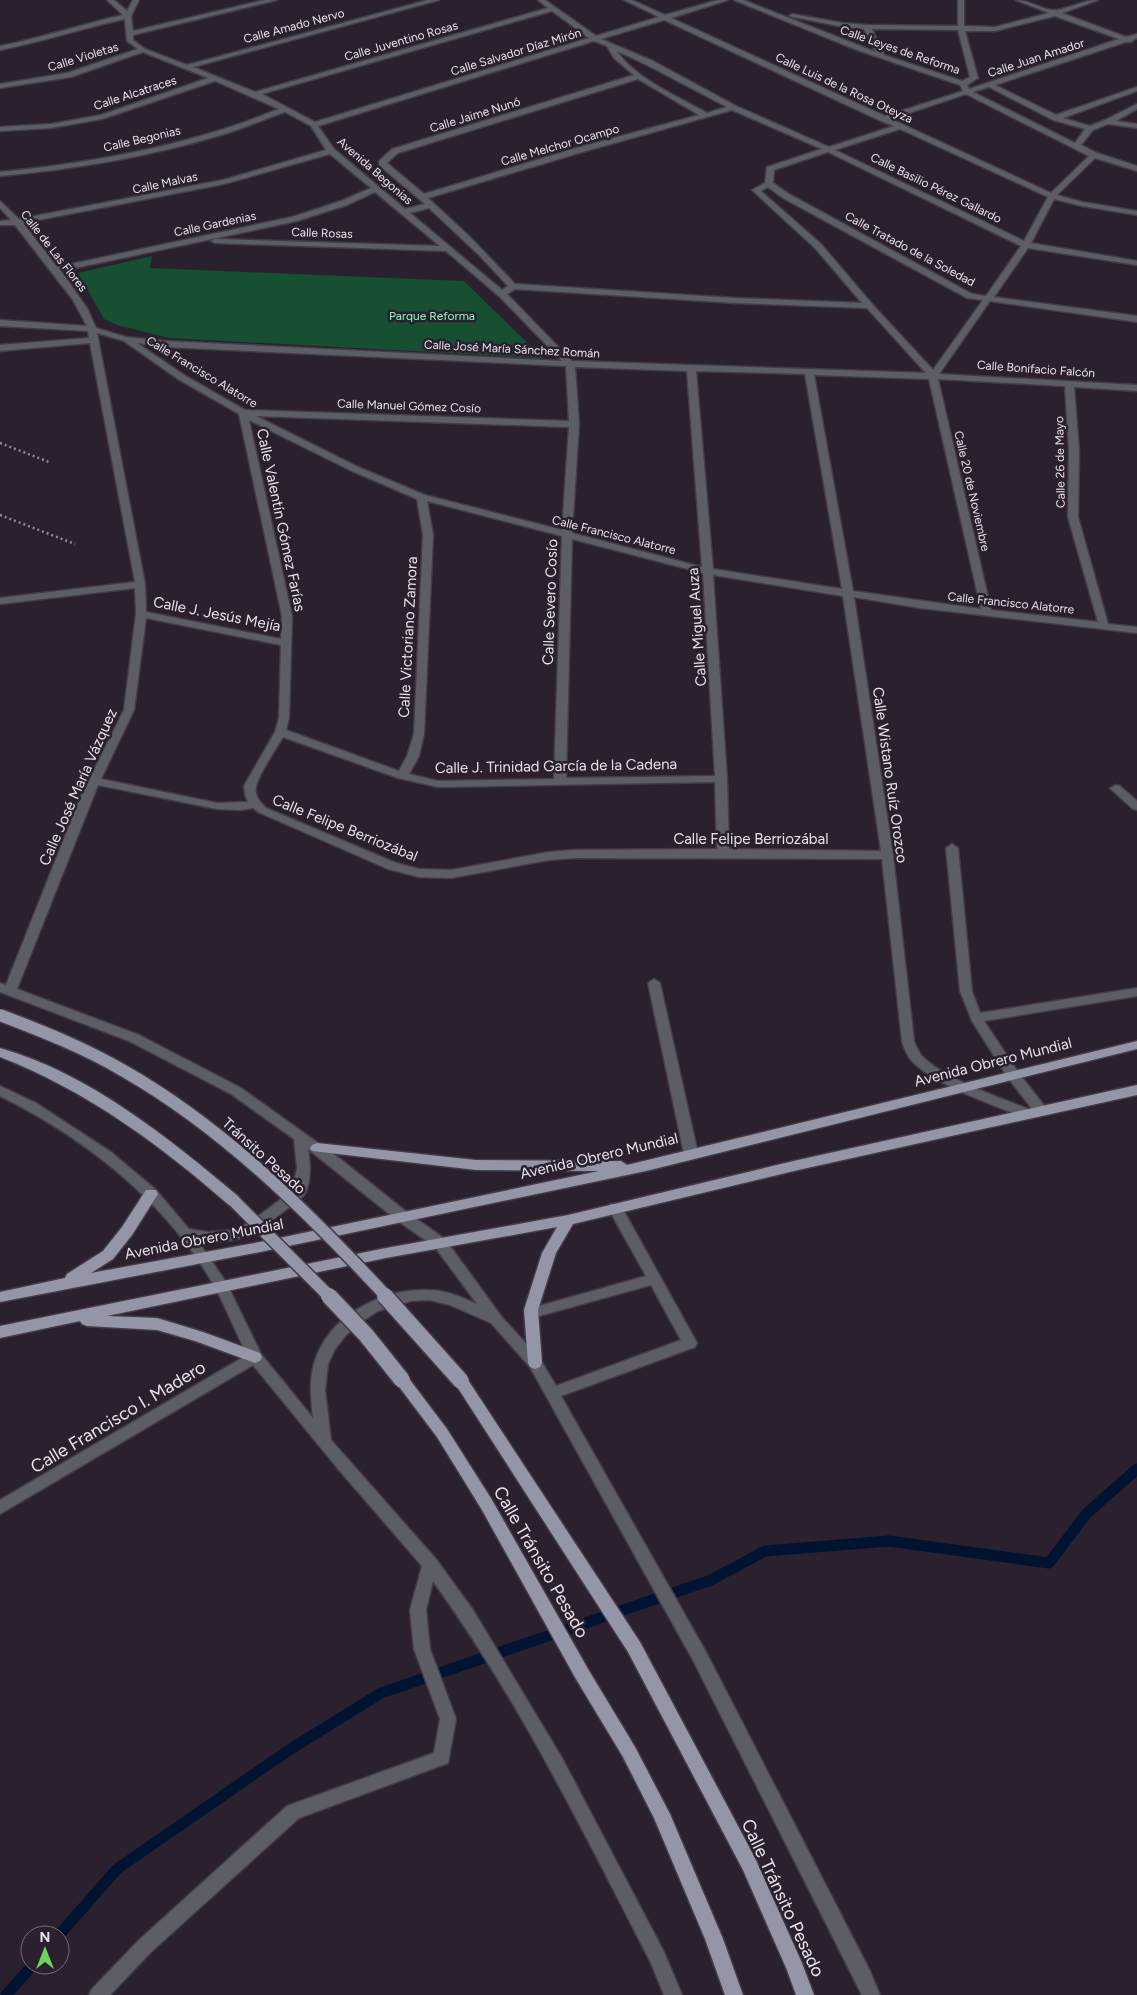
<svg xmlns="http://www.w3.org/2000/svg" width="1137" height="1995" font-family="Figtree,sans-serif">
<rect width="100%" height="100%" fill="#2a202e"/>
<!-- green -->
<path fill="#164f32" d="M152,256l-2,12 314,13 79,77 -374,-20 -52,-13 -13,-6 -26,-46z"/>
<g fill="none" stroke-linecap="round" stroke-linejoin="round">
<!-- stream -->
<g stroke="#001331" stroke-width="11">
<path d="M59,1935l58,-66 172,-119 92,-57 330,-113 54,-29 124,-10 160,22 38,-50 50,-44"/>
<path d="M6,1995l27,-30"/>
</g>
<!-- minor casing -->
<g stroke="#443b48" stroke-width="3">
<g id="minor">
<path d="M107,0h7l13,11 6,-11h6l-8,16 2,15 132,-31h12l-144,35v5l12,9 42,16 241,-65h11l-246,67 62,25 293,-84 -10,-8h7l51,36 63,-19 -35,-17h8l33,15 53,-15h10l-57,18 214,98 78,-25 -3,-6 -103,-35 -123,-50h9l133,52 -12,-23 -21,-2 -54,-11 3,-2 51,9 24,2 91,1v-26h6v26l31,1 54,-14 -33,-13c13,0 30,12 41,10 14,-2 26,-10 41,-10l-36,13 64,24 11,-3v4l-4,2 -1,2h-6l-131,43 61,30 81,-28v4l-74,27 27,8 15,-6 32,-16v5l-21,12 21,3v4l-29,-4 -15,6 -12,15 16,8 40,13v5l-42,-13 -38,37 25,7 55,9v4l-55,-9 -28,-7 -23,44 106,18v4l-109,-17 -34,49 143,19v6l-147,-21 -51,73 198,11v6l-63,-4 5,63 -1,67 30,107 29,3v6l-217,-25 -66,-11 39,258 21,186c2,5 4,10 7,14 22,24 81,43 112,56l2,3 -2,3h-10c-31,-13 -87,-31 -110,-55 -6,-6 -9,-14 -11,-21l-20,-182 -309,-1 -24,2 -98,18 -32,-1 -31,-8 -130,-57 -5,-4 -12,2 -24,-1 -119,-24 -81,204 122,46 102,53 98,70 69,55 37,26 56,77 39,43 16,27 125,-46 -30,-55 -119,33 -5,-1 -2,-4 2,-4 5,-1 114,-32 -38,-68 2,-4h10l77,139 -2,4 -134,49 145,256 164,319 10,24h-18l-168,-333 -164,-295 -39,-44 -41,-18 -20,-5 -19,1 -33,10 -17,11 -15,13 -11,14 -7,15 -3,26 6,50 105,119 37,51 89,148 102,194 18,43h-18l-13,-32c-67,-130 -132,-263 -218,-382l-7,29 4,39 26,70 -8,44 -149,55 -148,134 -41,43h-21l3,-6 47,-49 148,-134 147,-53 6,-34 -26,-70 -4,-39 12,-44 -83,-96 -86,-105 -253,149v-14l247,-145c-11,-22 -20,-45 -31,-66 -47,-85 -129,-150 -216,-193v-10l36,17 75,49 45,38 33,39 19,3 28,-2 17,-10 39,-29 5,-23 -3,-29 -63,-45 -102,-53 -129,-49v-9l6,2 75,-189 43,-86 12,-96 -1,-26 -135,16v-6l135,-16 -45,-239 -90,8v-6l89,-7 -1,-7 -88,-5v-6l87,6 -14,-26 -58,-75h-15v-4l11,-1 -11,-12v-7l19,18 204,-39 103,-30 -15,-24 -26,-14c-21,7 -42,17 -64,23 -72,22 -147,34 -221,41v-4c72,-7 145,-19 214,-40 22,-6 44,-15 65,-23l-64,-28 -113,38 -51,9 -51,3v-4l51,-3 50,-9 107,-37 -65,-26 -72,25 -71,11v-4l67,-11 71,-24 -11,-8 -2,-22c-42,9 -83,23 -125,31v-4c42,-8 82,-22 123,-31zM552,11l37,27 -274,84 -53,-28zM1055,16l64,23 -150,50 -2,-4 11,-7 -13,-47h30zM664,20l217,101 13,5 -65,21 -93,-41 -83,-45 -52,-22zM872,29l86,1 12,47 -8,4 -78,-26zM594,41l13,5 7,12 20,17 -242,74 -13,12v4l46,39 -20,5 -71,-60 -16,-23zM617,51l30,14 80,42 -20,6c-28,-16 -73,-35 -90,-62zM638,79l61,36 -126,34 -149,45 -37,-31 11,-10zM989,87l64,33 32,9 -10,14 -102,-51zM966,94l123,62 -38,37 -160,-74zM732,110l90,39 -55,18 -2,16 -13,7 63,58 47,55 -127,-5 -220,-14 -46,-48 -41,-38 151,-45zM900,129l148,68 -24,44 -189,-91zM828,152l193,94 -35,50 -14,-2 -183,-100 -16,-11 1,-13zM330,154l41,34 -30,13 -49,16 -235,50 -34,-44 201,-39zM768,187l15,11 184,100 16,2 -50,70 -61,-66 -51,-60 -60,-53zM375,192l65,54 -225,-7 -4,2 4,2 231,8 53,45 63,65 -396,-20 -40,-4 -30,-9 -9,-20 -26,-37 236,-50 50,-16zM429,208l50,47 29,31 -6,4 -92,-77zM515,289l220,14 132,5 59,65 -354,-12 -65,-67zM97,333l27,8 54,38 61,35 43,202 -1,23 -135,-27 -1,-28zM137,343l29,4 400,19 3,55 -324,-11 -61,-35zM575,367l112,4 15,196 -130,-34 7,-109zM696,371l109,3 37,215 -129,-20zM814,375l115,4 52,230 -128,-18zM938,379l127,7 4,64 -1,67 30,105 -107,-12zM256,416l313,11 -7,103 -137,-35 -67,-28zM249,420l103,51 65,28 6,36 -9,199 -7,22 -8,15 -113,-41 3,-12 3,-102zM427,501l135,35 -8,243 -116,2 -29,-7 10,-18 5,-22 9,-199zM572,539l131,34 12,203 -149,2zM713,575l130,21 38,255 -152,-2 -2,-70zM146,618l135,27 -2,73 -4,14 -31,54 1,8 3,8 -31,1 -116,-24 33,-69zM283,737l115,41 40,9 277,-5 2,67 -144,1 -24,2 -98,18 -32,-1 -23,-6 -130,-55c-6,-6 -12,-12 -10,-21 2,-12 20,-38 27,-50zM308,1149l90,72 37,26 42,57c-15,-7 -32,-14 -48,-14 -47,-2 -102,26 -115,74 -5,17 -3,36 -1,54l-52,-64 -35,-72 -29,-42c37,7 58,-6 86,-28 6,-5 16,-10 21,-17 8,-13 6,-32 4,-46z"/>
<path d="M1116,785l4,1 17,15v9l-4,-1 -21,-19 -2,-2z"/>
<path d="M952,844l6,4 14,143 8,22 157,-25v8l-153,25 34,51 28,36 2,3 -2,3h-10l-28,-36 -36,-57 -12,-30 -14,-143z"/>
<path d="M654,979l6,4 38,171 -2,3h-10l-2,-3 -36,-171z"/>
</g>
</g>
<!-- major casing -->
<g stroke="#443b48" stroke-width="3">
<g id="major">
<path d="M1137,1041v8l-491,122 -386,81 -260,50v-10l65,-14 2,-4 36,-23 19,-24 24,-37h10l2,4 -26,41 -19,24 -22,14 169,-31 339,-71 -123,-1 -164,-19 -2,-3 2,-3 5,-2 159,17 145,1 6,4z"/>
<path d="M0,1048c89,25 170,91 239,149l2,4 -2,4h-10c-70,-61 -142,-114 -229,-148z"/>
<path d="M1137,1085v10l-339,75 -225,54 -17,29 -18,57 4,53 -2,4 -5,2 -5,-2 -2,-4 -4,-53 18,-57 15,-26 -171,31 -279,58 50,2 46,14 57,21 2,4 -2,4 -5,2 -60,-22 -38,-11 -70,-4 -5,-2 -2,-3 -80,17v-12l386,-78 182,-33 230,-55z"/>
<path d="M402,1374l5,2 40,53 45,71 96,169 47,78 35,67 53,125 20,56h-18l-20,-56 -51,-121 -31,-61 -47,-78 -94,-169 -45,-73 -40,-53 -2,-4 2,-4z"/>
<path d="M461,1375l5,2 174,265 115,216 47,105 12,32h-18l-9,-25 -44,-100 -115,-218 -172,-267 -2,-4 2,-4z"/>
</g>
</g>
<!-- path -->
<g stroke="#918994" stroke-width="2.5" stroke-dasharray="2 3" stroke-linecap="butt">
<path d="M0,443l49,19"/>
<path d="M0,515l75,29"/>
</g>
<!-- minor -->
<use href="#minor" fill="#5d5d65" fill-rule="evenodd"/>
<!-- major -->
<use href="#major" fill="#9495a6" fill-rule="evenodd"/>
<!-- major-bridge-far1 casing -->
<g stroke="#443b48" stroke-width="15" stroke-linecap="butt">
<g id="major-bridge-far1">
<path d="M0,1015c42,16 85,33 124,56 100,57 185,142 263,226"/>
<path d="M234,1201l96,96"/>
</g>
</g>
<!-- major-bridge casing -->
<g stroke="#443b48" stroke-width="19" stroke-linecap="butt">
<g id="major-bridge">
<path d="M329,1296l37,39 36,45"/>
<path d="M385,1296l76,85"/>
</g>
</g>
<!-- major-bridge-far1 -->
<use href="#major-bridge-far1" stroke="#9495a6" stroke-width="12"/>
<!-- major-bridge -->
<use href="#major-bridge" stroke="#9495a6" stroke-width="16"/>
</g>
<g text-anchor="middle" dominant-baseline="central" stroke-width="5" stroke-linejoin="round" paint-order="stroke">
<!-- far-street labels -->
<g font-size="12" fill="#e7e1ea" stroke="#2a202e">
<text transform="translate(294 26) rotate(-15)">Calle Amado Nervo</text>
<text transform="translate(401 41) rotate(-16)">Calle Juventino Rosas</text>
<text transform="translate(900 50) rotate(19)">Calle Leyes de Reforma</text>
<text transform="translate(516 52) rotate(-17)">Calle Salvador Díaz Mirón</text>
<text transform="translate(83 57) rotate(-17)">Calle Violetas</text>
<text transform="translate(1036 58) rotate(-18)">Calle Juan Amador</text>
<text transform="translate(844 88) rotate(25)">Calle Luis de la Rosa Oteyza</text>
<text transform="translate(135 93) rotate(-18)">Calle Alcatraces</text>
<text transform="translate(475 115) rotate(-17)">Calle Jaime Nunó</text>
<text transform="translate(142 139) rotate(-13)">Calle Begonias</text>
<text transform="translate(560 145) rotate(-16)">Calle Melchor Ocampo</text>
<text transform="translate(375 171) rotate(41)">Avenida Begonias</text>
<text transform="translate(165 183) rotate(-12)">Calle Malvas</text>
<text transform="translate(936 188) rotate(26)">Calle Basilio Pérez Gallardo</text>
<text transform="translate(215 224) rotate(-12)">Calle Gardenias</text>
<text transform="translate(322 233) rotate(2)">Calle Rosas</text>
<text transform="translate(910 249) rotate(28)">Calle Tratado de la Soledad</text>
<text transform="translate(54 251) rotate(52)">Calle de Las Flores</text>
<text transform="translate(512 349) rotate(3)">Calle José María Sánchez Román</text>
<text transform="translate(1036 369) rotate(4)">Calle Bonifacio Falcón</text>
<text transform="translate(202 372) rotate(31)">Calle Francisco Alatorre</text>
<text transform="translate(409 406) rotate(2)">Calle Manuel Gómez Cosío</text>
<text transform="translate(1060 462) rotate(-91)">Calle 26 de Mayo</text>
<text transform="translate(972 491) rotate(77)">Calle 20 de Noviembre</text>
<text transform="translate(614 535) rotate(14)">Calle Francisco Alatorre</text>
<text transform="translate(1011 603) rotate(6)">Calle Francisco Alatorre</text>
</g>
<!-- far-park labels -->
<g font-size="12" fill="#83fbb9" stroke="#2a202e">
<text x="432" y="316">Parque Reforma</text>
</g>
<!-- street labels -->
<g font-size="15" fill="#e7e1ea" stroke="#2a202e">
<text transform="translate(281 520) rotate(78)">Calle Valentín Gómez Farías</text>
<text transform="translate(550 602) rotate(-88)">Calle Severo Cosío</text>
<text transform="translate(217 614) rotate(11)">Calle J. Jesús Mejía</text>
<text transform="translate(697 627) rotate(-94)">Calle Miguel Auza</text>
<text transform="translate(408 637) rotate(-87)">Calle Victoriano Zamora</text>
<text transform="translate(556 766) rotate(-1)">Calle J. Trinidad García de la Cadena</text>
<text transform="translate(890 775) rotate(82)">Calle Wistano Ruíz Orozco</text>
<text transform="translate(78 787) rotate(-66)">Calle José María Vázquez</text>
<text transform="translate(345 828) rotate(22)">Calle Felipe Berriozábal</text>
<text x="751" y="839">Calle Felipe Berriozábal</text>
<text transform="translate(993 1062) rotate(-14)">Avenida Obrero Mundial</text>
<text transform="translate(264 1156) rotate(42)">Tránsito Pesado</text>
<text transform="translate(599 1156) rotate(-13)">Avenida Obrero Mundial</text>
<text transform="translate(204 1239) rotate(-11)">Avenida Obrero Mundial</text>
</g>
<!-- near-street labels -->
<g font-size="18" fill="#e7e1ea" stroke="#2a202e">
<text transform="translate(118 1417) rotate(-31)">Calle Francisco I. Madero</text>
<text transform="translate(541 1562) rotate(60)">Calle Tránsito Pesado</text>
<text transform="translate(783 1898) rotate(65)">Calle Tránsito Pesado</text>
</g>
</g>
<!-- north arrow -->
<g transform="translate(45 1950)"><circle r="24" fill="#2a202e" stroke="#766d79"/>
<path d="M0-4L9 19L0 12L-9 19Z" fill="#6dd362"/>
<text y="-8" font-size="14" font-weight="bold" text-anchor="middle" fill="#e7e1ea">N</text>
</g>
</svg>
